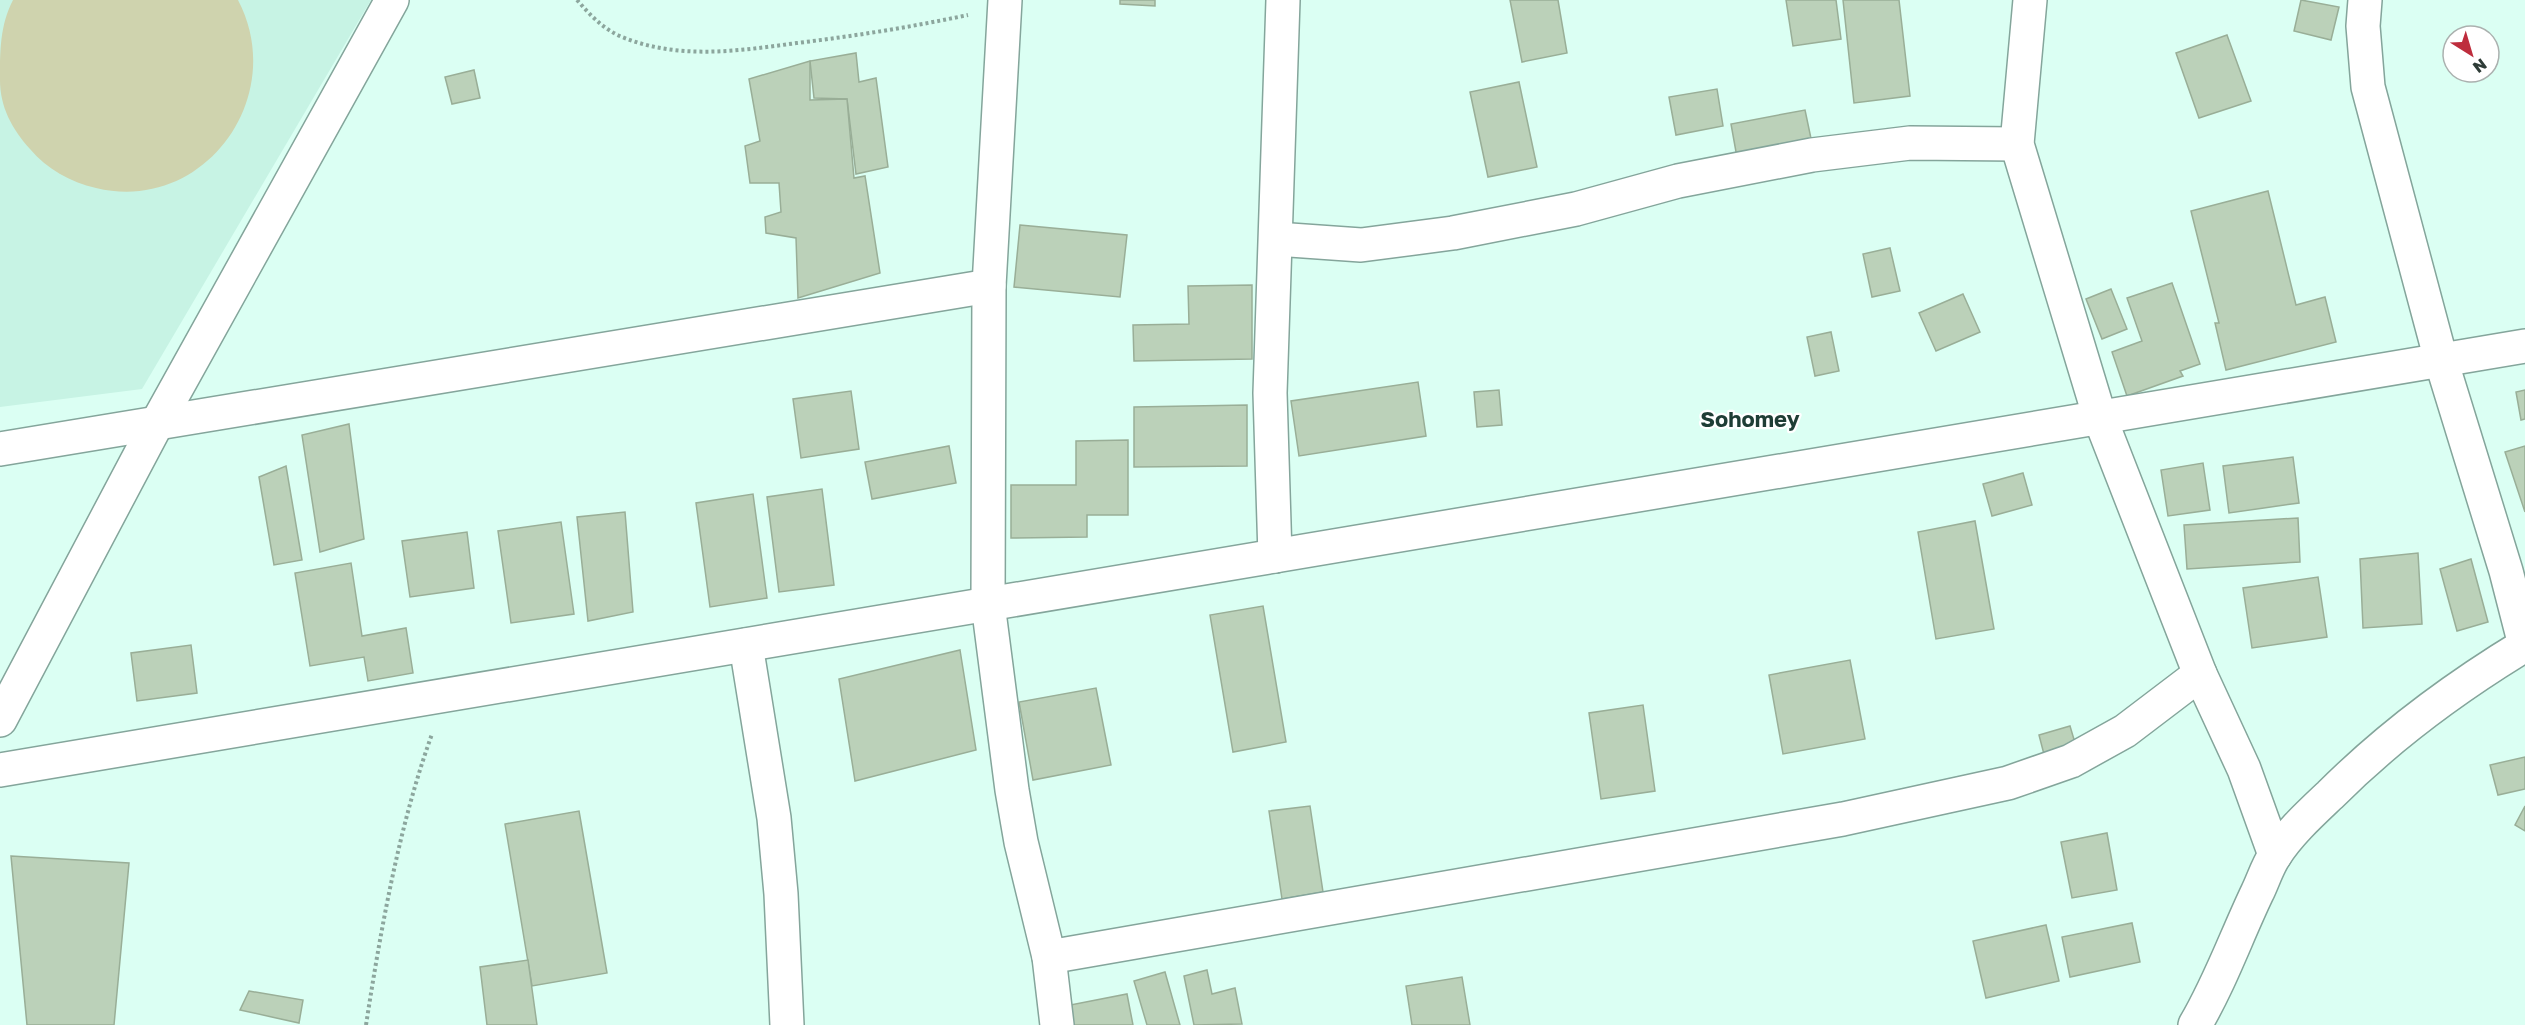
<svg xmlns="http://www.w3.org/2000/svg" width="2525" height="1025" font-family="'Golos Text',sans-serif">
<rect width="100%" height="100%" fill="#dbfff3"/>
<!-- built -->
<path fill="#c7f3e4" d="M0,0h371l-229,389 -142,18z"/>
<!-- green -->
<path fill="#cfd3ae" d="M13,0h225c51,97 -34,214 -142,188 -26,-6 -49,-19 -66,-39 -18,-20 -30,-42 -30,-69 0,-29 0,-55 13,-80z"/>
<!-- building -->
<g fill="#bbd1b9" stroke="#99ae97" stroke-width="1.5">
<path d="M1120,0h35v6l-35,-2z"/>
<path d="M1510,0h48l9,53 -45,9z"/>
<path d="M1786,0h50l5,39 -48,7z"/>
<path d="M1843,0h56l11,96 -56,7z"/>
<path d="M2301,0l38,7 -8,33 -37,-9z"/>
<path d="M2227,35l24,66 -52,17 -23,-65z"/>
<path d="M856,53l3,29 17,-4 12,89 -32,7 -9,-75 -33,-1 -4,-37z"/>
<path d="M810,61v39l37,-1 7,79 11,-2 15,97 -82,25 -2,-60 -30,-5 -1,-16 16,-5 -2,-29h-29l-5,-37 15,-5 -11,-62z"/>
<path d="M474,70l6,28 -28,6 -7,-27z"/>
<path d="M1519,82l18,85 -49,10 -18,-85z"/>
<path d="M1717,89l6,37 -47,9 -7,-38z"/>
<path d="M1805,110l8,38 -75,15 -7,-39z"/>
<path d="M2268,191l28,114 29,-8 11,45 -110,28 -11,-47h4l-28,-112z"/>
<path d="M1020,225l107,10 -7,62 -106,-10z"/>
<path d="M1890,248l10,43 -28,6 -9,-43z"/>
<path d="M2172,283l28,81 -20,7 3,5 -56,20 -15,-44 30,-11 -15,-43z"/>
<path d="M1252,285v74l-118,2 -1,-36 56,-1 -1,-38z"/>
<path d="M2111,289l16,40 -25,10 -16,-40z"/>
<path d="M1963,294l17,38 -44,19 -17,-38z"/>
<path d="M1831,332l8,39 -24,5 -8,-39z"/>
<path d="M1418,382l8,54 -127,20 -8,-55z"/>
<path d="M1499,390l3,35 -25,2 -3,-35z"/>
<path d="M2525,390v29l-4,1 -5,-28z"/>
<path d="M851,391l8,58 -58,9 -8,-59z"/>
<path d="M1247,405v61l-113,1v-60z"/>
<path d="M349,424l15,115 -44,13 -18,-117z"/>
<path d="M1128,440v75h-41v22l-76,1v-53h65v-44z"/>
<path d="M949,446l7,37 -84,16 -7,-37z"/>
<path d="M2525,446v66l-20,-60z"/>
<path d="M2293,457l6,46 -70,10 -6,-47z"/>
<path d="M2203,463l7,47 -42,6 -7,-46z"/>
<path d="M286,466l16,94 -28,5 -15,-88z"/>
<path d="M2023,473l9,32 -40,11 -9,-32z"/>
<path d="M822,489l12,96 -55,7 -12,-95z"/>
<path d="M753,494l14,104 -57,9 -14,-104z"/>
<path d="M625,512l8,100 -45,9 -11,-104z"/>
<path d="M2298,518l2,44 -113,7 -3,-44z"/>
<path d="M1975,521l19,108 -58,10 -18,-107z"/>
<path d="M561,522l13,92 -63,9 -13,-92z"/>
<path d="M467,532l7,56 -64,9 -8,-56z"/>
<path d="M2418,553l4,71 -59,4 -3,-69z"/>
<path d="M2471,559l17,63 -31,9 -17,-62z"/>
<path d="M351,563l11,73 44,-8 7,45 -45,8 -4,-24 -54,9 -15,-93z"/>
<path d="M2318,577l9,60 -75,11 -9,-60z"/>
<path d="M1263,606l23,136 -53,10 -23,-137z"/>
<path d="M191,645l6,48 -60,8 -6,-48z"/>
<path d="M960,650l16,100 -121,31 -16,-102z"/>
<path d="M1850,660l15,79 -82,15 -14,-79z"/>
<path d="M1096,688l15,77 -78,15 -14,-78z"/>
<path d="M1643,705l12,86 -54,8 -12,-86z"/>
<path d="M2070,726l8,27 -32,9 -7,-27z"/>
<path d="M2525,757v32l-27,6 -8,-30z"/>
<path d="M1310,806l13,86 -41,7 -13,-88z"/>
<path d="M2525,806v25l-10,-6z"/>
<path d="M579,811l28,162 -75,13 -27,-162z"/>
<path d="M2107,833l10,57 -45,8 -11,-56z"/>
<path d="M11,856l118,7 -15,162h-87z"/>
<path d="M2132,923l8,39 -70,15 -8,-40z"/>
<path d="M2046,925l13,56 -73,17 -13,-57z"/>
<path d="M528,960l9,65h-50l-7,-58z"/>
<path d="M1207,970l5,24 23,-6 7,36 -48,1 -10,-49z"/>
<path d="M1165,972l15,53h-33l-13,-44z"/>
<path d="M1462,977l8,48h-58l-6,-39z"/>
<path d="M249,991l54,9 -4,23 -59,-13z"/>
<path d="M1127,994l6,31h-64l-4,-19z"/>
</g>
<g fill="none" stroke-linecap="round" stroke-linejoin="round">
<!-- minor casing -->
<g stroke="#84a59b" stroke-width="36">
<g id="minor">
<path d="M1005,0l-16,286 -1,318 24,186 9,52 28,115 8,68"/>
<path d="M2030,0l-13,144 83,274 100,256 44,95 31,86"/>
<path d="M2365,0l-2,26 5,61 73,273 65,211 19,74"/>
<path d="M1276,239l85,6 92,-12 123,-24 102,-28 134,-26 98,-12 107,1"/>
<path d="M0,449l989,-163"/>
<path d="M1275,556l-5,-163 13,-393"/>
<path d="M746,645l28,173 7,76 6,131"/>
<path d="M0,720l156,-295 236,-425"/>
<path d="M0,770l2525,-424"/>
<path d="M1049,957l794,-138 165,-36 63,-22 54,-30 75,-57"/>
<path d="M2195,1025c25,-42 41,-88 62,-132 6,-12 10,-26 18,-38 14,-22 36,-42 55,-60 59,-59 124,-107 195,-150"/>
</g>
</g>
<!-- path -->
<g stroke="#8ca69d" stroke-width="4" stroke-dasharray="3 3" stroke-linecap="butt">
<path d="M577,0c13,15 26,29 45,37 57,23 116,14 175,6 58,-7 114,-16 171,-28"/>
<path d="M366,1025c15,-97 33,-199 66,-291"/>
</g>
<!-- minor -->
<use href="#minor" stroke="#fff" stroke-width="33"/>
</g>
<g text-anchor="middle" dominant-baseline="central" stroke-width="4.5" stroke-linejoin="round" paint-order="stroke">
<!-- quarter labels -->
<g font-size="22" font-weight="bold" fill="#1e3d35" stroke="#fff">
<text x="1750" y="418">Sohomey</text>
</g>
</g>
<!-- north arrow -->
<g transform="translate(2471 54) rotate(143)"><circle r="28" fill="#ffffff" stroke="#abb1af" stroke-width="1.5"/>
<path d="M0-4.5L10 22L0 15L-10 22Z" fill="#be2d3d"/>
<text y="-9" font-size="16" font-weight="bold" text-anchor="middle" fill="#2e3c37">N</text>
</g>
</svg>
